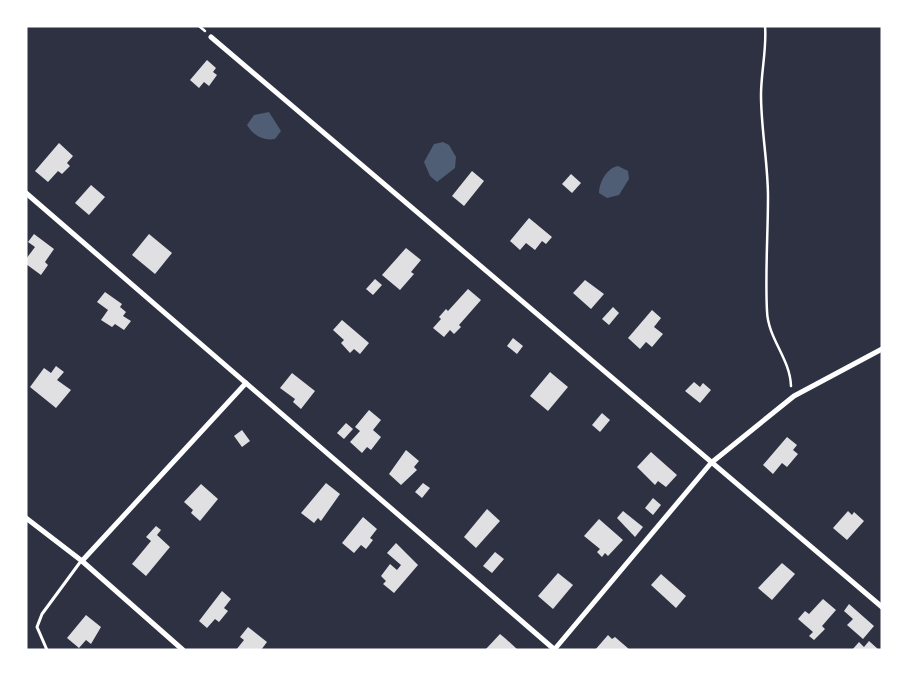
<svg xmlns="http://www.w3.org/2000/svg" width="908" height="676" font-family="'Fira Sans Condensed',sans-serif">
<rect width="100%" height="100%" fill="#2d3142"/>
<!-- water -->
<g fill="#4f5d75">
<path d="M269,112l12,19 -6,8c-12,2 -21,-3 -28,-14l7,-10z"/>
<path d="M443,142l6,3 7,12 -1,11 -18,14 -7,-6 -6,-14 10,-18z"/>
<path d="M618,166l10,5 1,8 -10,16 -12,3 -8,-5c0,-11 8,-25 19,-27z"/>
</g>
<!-- building -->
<g fill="#e0e0e3">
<path d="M207,60l9,8 -3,4 4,3 -8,11 -5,-4 -5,6 -9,-8z"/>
<path d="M59,143l14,13 -6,7 3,3 -8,8 -4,-3 -10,11 -13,-11z"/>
<path d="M472,171l12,10 -20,25 -12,-10z"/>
<path d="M571,174l10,9 -9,10 -10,-9z"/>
<path d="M91,185l14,12 -16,18 -14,-12z"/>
<path d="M529,218l23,19 -6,7 -4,-3 -7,9 -9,-7 -6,7 -10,-9z"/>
<path d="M34,234l20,15 -9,13 3,3 -7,10 -15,-11v-5l9,-12 -7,-5z"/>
<path d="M149,234l23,19 -17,21 -23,-19z"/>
<path d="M406,248l15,12 -10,12 3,2 -14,16 -18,-15z"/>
<path d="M375,279l7,6 -9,10 -7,-6z"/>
<path d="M585,280l19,14 -13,15 -18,-16z"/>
<path d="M468,289l13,11 -22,25 2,2 -7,7 -4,-4 -6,7 -11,-9 8,-9 -2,-2 7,-8 2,2z"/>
<path d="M105,292l17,12 -2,3 6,5 -3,4 8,5 -7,9 -9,-6 -3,3 -11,-7 7,-10 -11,-8z"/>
<path d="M613,307l6,6 -10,12 -7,-6z"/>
<path d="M652,310l9,8 -7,9 9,7 -11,13 -6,-5 -6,7 -12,-11z"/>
<path d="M342,320l27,23 -9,11 -6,-5 -4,4 -9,-10 3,-3 -11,-10z"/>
<path d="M513,338l10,8 -6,8 -10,-8z"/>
<path d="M56,366l8,6 -7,8 14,10 -15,18 -26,-21 14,-19 7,5z"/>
<path d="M550,372l18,15 -20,24 -18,-15z"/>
<path d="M292,373l23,18 -14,18 -8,-7 2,-3 -15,-11z"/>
<path d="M694,382l6,5 3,-4 8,7 -11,13 -15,-12z"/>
<path d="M369,410l12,10 -8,10 8,7 -10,13 -4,-3 -5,6 -12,-11 10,-11 -5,-4z"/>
<path d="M602,413l8,7 -10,12 -8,-7z"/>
<path d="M346,423l7,6 -9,10 -7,-6z"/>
<path d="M242,430l8,11 -8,6 -8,-11z"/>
<path d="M787,437l10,8 -4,5 5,4 -11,13 -5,-4 -9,11 -10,-9z"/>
<path d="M406,450l13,11 -5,6 3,3 -16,15 -12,-11z"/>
<path d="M651,452l26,23 -11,12 -8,-6 -3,4 -18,-18z"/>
<path d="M326,483l14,11 -19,27 -3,-3 -4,5 -13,-10z"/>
<path d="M423,483l7,5 -8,10 -7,-6z"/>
<path d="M201,484l17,15 -18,22 -9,-8 2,-3 -9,-8z"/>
<path d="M653,498l8,7 -8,10 -8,-7z"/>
<path d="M487,509l13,12 -24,27 -12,-11z"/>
<path d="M623,511l20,16 -8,10 -18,-19z"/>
<path d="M848,511l4,4 2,-3 10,9 -17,19 -14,-12z"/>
<path d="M363,517l14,12 -7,9 3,2 -7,9 -5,-4 -7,8 -12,-10z"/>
<path d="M599,519l24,21 -15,16 -3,-3 -3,4 -5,-5 3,-3 -16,-13z"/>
<path d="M156,526l5,4 -4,5 13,12 -24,29 -14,-12 19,-23 -5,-4z"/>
<path d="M396,543l22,22 -24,28 -11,-9 3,-3 -5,-5 9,-12 7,6 4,-5 -14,-12z"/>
<path d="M495,552l9,7 -12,14 -9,-7z"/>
<path d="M782,563l13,11 -23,26 -14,-12z"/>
<path d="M558,573l15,12 -20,24 -15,-13z"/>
<path d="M661,574l25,22 -10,12 -25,-23z"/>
<path d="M222,591l9,8 -7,9 4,3 -9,11 -4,-3 -8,9 -8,-7z"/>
<path d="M823,599l13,11 -14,16 3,3 -11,11 -5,-4 4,-4 -15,-13 7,-8 4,3z"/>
<path d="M849,604l25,22 -11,13 -16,-14 6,-6 -9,-8z"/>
<path d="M86,615l15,12 -10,17 -5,-4 -7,8 -12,-10z"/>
<path d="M248,627l19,15 -6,8h-25l8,-10 -4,-3z"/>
<path d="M500,634l6,5 12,11h-33z"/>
<path d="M608,635l4,4 3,-2 15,13h-35z"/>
<path d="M869,641l10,9h-27l7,-8 5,5z"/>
</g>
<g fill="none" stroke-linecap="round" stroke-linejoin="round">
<!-- path -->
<g stroke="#fff" stroke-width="2.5">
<path d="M199,26l6,5"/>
<path d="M765,26c2,22 -4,46 -4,69 0,34 7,68 7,102 0,38 -3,76 -1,114 1,28 23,47 24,75"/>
</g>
<!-- service -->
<path stroke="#fff" stroke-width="3" d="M47,650l-10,-23 5,-13 39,-53"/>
<!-- minor -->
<g stroke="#fff" stroke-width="5">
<path d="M211,37l671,570"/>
<path d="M26,193l529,457"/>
<path d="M26,518l56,43 101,89"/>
<path d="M82,561l164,-178"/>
<path d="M554,650l157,-187 83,-67 88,-47"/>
</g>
</g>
<!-- border -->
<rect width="908" height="676" fill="none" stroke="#ffffff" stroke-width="55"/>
</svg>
